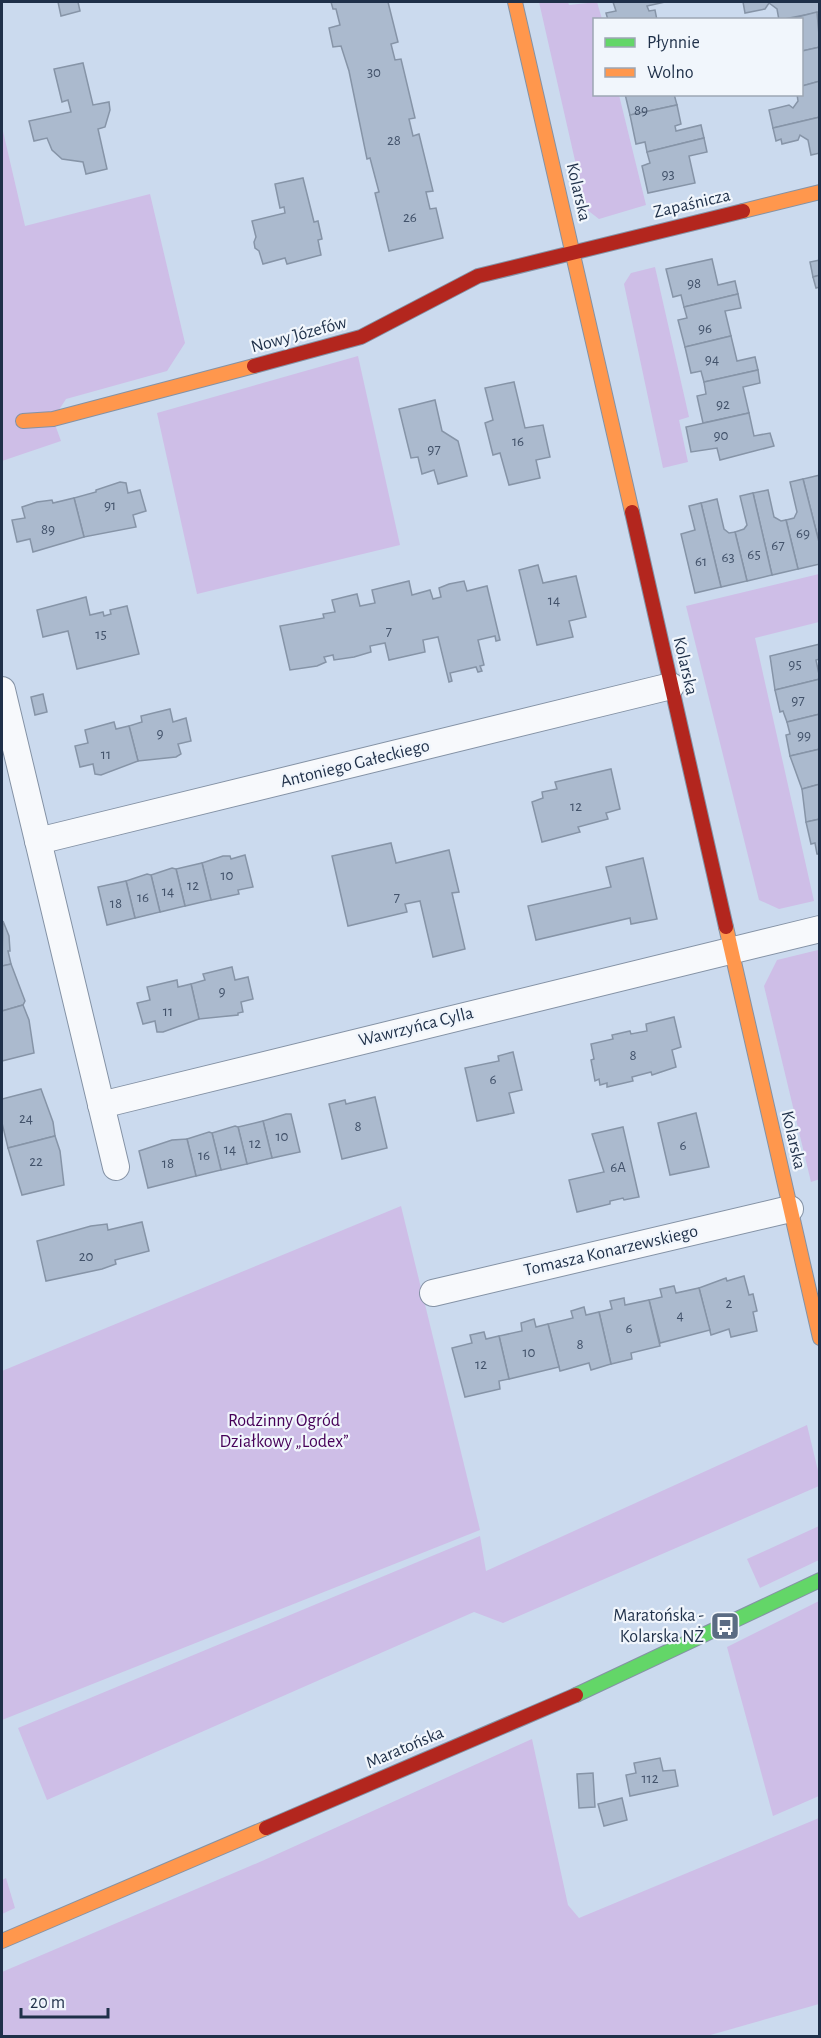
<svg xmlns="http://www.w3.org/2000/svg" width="821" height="2038" font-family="'Alegreya Sans',sans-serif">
<rect width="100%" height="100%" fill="#cbdaee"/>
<!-- green -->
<g fill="#cebee7">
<path d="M539,2h29l1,3 28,-3 5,17 -8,1v74l25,1 27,110 -47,14 -13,-10z"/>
<path d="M2,127l23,99 125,-32 35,149 -18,28 -101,28 -13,20 8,22 -59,20z"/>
<path d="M655,267l34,150 -10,3 9,42 -25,6 -39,-184 7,-11z"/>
<path d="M358,356l42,189 -203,49 -40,-181z"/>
<path d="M819,574v48l-64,16 59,263 -35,8 -20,-9 -73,-294z"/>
<path d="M818,950l2,229 -9,3 -47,-196 13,-26z"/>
<path d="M401,1206l79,324 -478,190v-349z"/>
<path d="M807,1425l12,50v11l-316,137 -29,-11 -427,188 -29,-72 462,-192 6,35z"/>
<path d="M819,1526v34l-59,28 -13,-29z"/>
<path d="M819,1601v195l-46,20 -46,-169z"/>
<path d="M532,1739l36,166 11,13 240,-100v186l-112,32h-705v-64l260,-111z"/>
<path d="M6,1878l9,30 -13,6v-34z"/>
</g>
<!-- building -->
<g fill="#abbace" stroke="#8694a7" stroke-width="1.5">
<path d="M58,2h20l2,9 -19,5z"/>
<path d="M331,2h57l10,40 -7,2 4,16 6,-1 14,59 -6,1 4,17 6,-2 14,57 -7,1 4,17 6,-1 7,30 -54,13 -14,-58 4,-1 -9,-34 -3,1 -18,-88 -8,-25 -8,1 -4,-19 11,-3 -4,-16h-3z"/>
<path d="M613,2h52l-18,4 2,5 6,-1 2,10h-49l-2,-7 10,-2z"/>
<path d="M743,2h77v10l-41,8 -2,-11 -8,-6 -4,6 -20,4z"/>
<path d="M817,12l3,35 -18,4v-31h-16z"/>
<path d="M820,47v34l-18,5v-35z"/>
<path d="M83,63l10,42 16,-3 1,8 -5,17 -7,2 9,40 -21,5 -3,-12 -21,-3 -10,-9 -5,-12 -13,3 -5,-20 42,-9 -3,-12 -6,2 -8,-33z"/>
<path d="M820,81v36l-47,11 -4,-18 20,-5 4,3 5,-7 -1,-7h5v-8z"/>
<path d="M625,94h49l3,11 -47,10z"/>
<path d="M677,105l4,19 -6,2 1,5 25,-6 3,13 -57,14 -2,-10 -9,2 -6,-29z"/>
<path d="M820,117v36l-9,2 -3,-15 -8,-5 -2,5 -16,4 -1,-5 -5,2 -3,-13z"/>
<path d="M704,138l3,14 -18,4 6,27 -47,10 -6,-27 8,-3 -3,-11z"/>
<path d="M303,178l11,44 4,-1 4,18 -4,1 3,15 -34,9 -2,-6 -22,6 -4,-13 -4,-3 -1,-6 2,-5 -4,-16 33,-8 -1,-6 -4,1 -5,-24z"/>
<path d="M712,259l6,26 17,-4 3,13 -54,13 -3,-12 -8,2 -7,-28z"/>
<path d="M820,260v15l-7,2 -3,-15z"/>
<path d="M820,275v12l-4,1 -3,-11z"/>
<path d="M738,294l3,14 -16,3 6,25 -46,11 -7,-27 9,-2 -3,-11z"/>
<path d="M731,336l6,25 18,-4 3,13 -54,12 -3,-11 -10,2 -6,-26z"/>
<path d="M758,370l2,13 -17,4 6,26 -46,10 -6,-27 9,-2 -2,-12z"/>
<path d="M514,382l11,46 18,-3 7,32 -14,3 4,18 -31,7 -9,-32 -7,2 -8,-32 8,-3 -8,-32z"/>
<path d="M435,400l7,31 16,10 9,35 -29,8 -4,-14 -12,4 -4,-17 -7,1 -12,-49z"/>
<path d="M749,413l5,23 16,-3 4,13 -54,14 -3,-12 -26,4 -5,-25z"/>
<path d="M820,475v71l-17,-67z"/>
<path d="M803,479l17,67v18l-22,5 -12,-49 8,-2 3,-6 -7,-30z"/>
<path d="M120,482l6,1 2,10 12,-3 6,21 -13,4 3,12 -52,10 -10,-39 22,-6v-2z"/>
<path d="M768,490l6,27 7,4 5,-1 12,49 -26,6 -19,-82z"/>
<path d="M753,493l19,82 -25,6 -12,-49 9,-3 3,-4 -7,-29z"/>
<path d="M74,498l10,39 -51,15 -3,-13 -13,3 -5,-22 13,-2 -3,-11 15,-5 15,-2 1,3z"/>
<path d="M717,499l7,30 5,4 6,-1 12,49 -26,6 -20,-84z"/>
<path d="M701,503l20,84 -26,6 -14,-59 14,-4 -6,-24z"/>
<path d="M538,565l5,18 33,-7 10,41 -17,4 4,16 -36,8 -18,-75z"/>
<path d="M409,581l3,14 18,-5 3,9 8,-2 -2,-9 10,-4 15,-3 3,10 20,-5 13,54 -4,1 -1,-5 -17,4 6,25 -4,1 2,5 -4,1 -2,-5 -26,6 2,8 -3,1 -11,-45 -15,3 2,12 -36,8 -4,-17 -15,3 1,6 -17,5 -20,3 -1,-5 -9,2 2,5 -9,4 -27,4 -10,-44 44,-8 -1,-4 12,-2 -3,-12 25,-6 3,12 15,-3 -3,-13z"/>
<path d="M86,597l4,18 13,-3 1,4 7,-2 -1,-4 17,-4 12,48 -62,15 -9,-38 -25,6 -6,-27z"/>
<path d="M820,644v15l-4,1 4,19 -45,11 -5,-34z"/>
<path d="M820,679v35l-33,8 -4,-11 -3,1 -5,-22z"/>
<path d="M43,694l4,18 -12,3 -4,-18z"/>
<path d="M170,709l3,13 13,-4 5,23 -13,3 3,10 -5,3 -38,4 -9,-35 13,-4 -1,-6z"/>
<path d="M820,714v35l-30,7 -4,-21 4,-1 -3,-12z"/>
<path d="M114,722l2,7 13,-3 9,35 -37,14 -6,-1 -2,-10 -13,3 -5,-21 13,-3 -3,-13z"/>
<path d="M820,749v35l-18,5 -12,-33z"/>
<path d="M611,769l9,40 -14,4 2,6 -30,8 2,5 -38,10 -10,-40 11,-4 -1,-6 15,-3 -2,-7z"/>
<path d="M820,784v35l-14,3 -4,-33z"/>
<path d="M820,819v35h-3l-2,-11 -4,1 -5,-22z"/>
<path d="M391,843l5,20 53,-13 10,42 -7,1 13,56 -32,8 -13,-56 -15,3 2,8 -59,14 -16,-70z"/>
<path d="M245,855l8,32 -15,3 1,4 -28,6 -9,-37 21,-7h7l1,3z"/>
<path d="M643,858l14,61 -26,5 -1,-6 -94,22 -8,-34 83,-19 -5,-20z"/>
<path d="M202,863l9,37 -26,6 -9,-37z"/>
<path d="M172,868l4,1 9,37 -25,6 -9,-37z"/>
<path d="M147,874l4,1 9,37 -25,6 -9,-37z"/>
<path d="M126,881l9,37 -28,7 -9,-38z"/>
<path d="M3,921l6,15 1,15h-2l3,13 -9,2z"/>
<path d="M11,964l14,37 -2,4 -21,6v-45z"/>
<path d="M232,967l3,13 13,-3 5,22 -12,3 2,10 -5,1v2l-39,4 -8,-35 14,-4 -2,-6z"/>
<path d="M177,980l1,7 13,-3 8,35 -36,13h-6l-2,-11 -12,3 -6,-21 13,-3 -3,-13z"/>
<path d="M23,1005l6,15 5,33 -32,8v-50z"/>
<path d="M674,1017l7,30 -9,3 4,17 -24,8 -1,-3 -19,5 1,4 -26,6v-4l-7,2 -1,-6 -4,2 -4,-21 3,-1 -3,-15 22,-5 -1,-4 18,-4 1,3 16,-3 -1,-7z"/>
<path d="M513,1052l9,38 -13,3 5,20 -37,8 -12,-53 34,-7 -1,-5z"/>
<path d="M41,1089l12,33 2,14 -47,12 -6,-25v-24z"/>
<path d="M375,1097l12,51 -45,11 -13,-55 16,-4 1,4z"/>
<path d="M696,1113l13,54 -39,8 -12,-52z"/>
<path d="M286,1114h5l9,38 -28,6 -9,-37z"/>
<path d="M263,1121l9,37 -25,6 -9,-37z"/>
<path d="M235,1126l3,1 9,37 -26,6 -9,-37z"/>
<path d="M623,1127l16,70 -15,3 -1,-2 -13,3v3l-33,8 -8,-32 35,-8 -12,-38z"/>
<path d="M209,1132l3,1 9,37 -25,6 -9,-37z"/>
<path d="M55,1136l5,15 4,34 -42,10 -14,-47z"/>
<path d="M187,1139l9,37 -48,12 -9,-37 33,-11z"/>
<path d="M142,1222l7,29 -34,9 1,4 -14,5 -56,12 -9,-40 54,-15 16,-2 1,6z"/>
<path d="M744,1276l5,19 4,-1 4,17 -4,1 4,19 -26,6 -2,-8 -18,6 -12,-47 27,-10 1,3z"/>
<path d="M674,1286l2,7 23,-5 11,42 -50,13 -11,-43 13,-3 -2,-8z"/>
<path d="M624,1298l1,7 24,-5 11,46 -29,7 1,6 -21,5 -12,-52 13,-3 -2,-8z"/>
<path d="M584,1307l2,8 13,-3 12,52 -20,6 -2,-7 -29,8 -12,-47 25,-6 -2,-7z"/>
<path d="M534,1319l2,8 12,-3 11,43 -50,12 -10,-43 23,-5 -1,-8z"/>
<path d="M484,1332l2,7 13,-3 10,43 -10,2 1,8 -35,8 -13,-49 20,-5 -2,-8z"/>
<path d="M660,1758l3,13 12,-1 3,16 -48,10 -4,-21 10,-2 -2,-10z"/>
<path d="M593,1773l2,34 -16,1 -2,-34z"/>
<path d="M622,1798l5,22 -23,6 -6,-22z"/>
</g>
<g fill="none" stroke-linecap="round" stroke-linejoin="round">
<!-- street casing -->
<g stroke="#8492a5" stroke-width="28">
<g id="street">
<path d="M2,690l114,477"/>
<path d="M38,841l633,-155"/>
<path d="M101,1105l719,-176"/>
<path d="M433,1293l357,-84"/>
</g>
</g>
<!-- fast casing -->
<g stroke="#8492a5" stroke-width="16">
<path id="fast" d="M576,1695l244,-115"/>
</g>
<!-- slow casing -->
<g stroke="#8492a5" stroke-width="16">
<g id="slow">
<path d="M515,2l117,510"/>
<path d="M743,211l77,-19"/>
<path d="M23,421l30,-2 201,-53"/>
<path d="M726,927l94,411"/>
<path d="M2,1941l264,-113"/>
</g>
</g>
<!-- jam casing -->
<g stroke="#8492a5" stroke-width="16">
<g id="jam">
<path d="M254,366l107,-29 117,-61 265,-65"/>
<path d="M632,512l94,415"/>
<path d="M266,1828l310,-133"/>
</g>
</g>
<!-- street -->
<use href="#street" stroke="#f7f9fc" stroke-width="26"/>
<!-- fast -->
<use href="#fast" stroke="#63d668" stroke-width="14"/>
<!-- slow -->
<use href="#slow" stroke="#ff974d" stroke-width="14"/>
<!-- jam -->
<use href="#jam" stroke="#b3261e" stroke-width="14"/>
</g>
<!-- icons -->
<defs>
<g id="bus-square" transform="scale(1.5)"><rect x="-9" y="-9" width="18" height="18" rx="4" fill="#5b6c83" stroke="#f1f6fc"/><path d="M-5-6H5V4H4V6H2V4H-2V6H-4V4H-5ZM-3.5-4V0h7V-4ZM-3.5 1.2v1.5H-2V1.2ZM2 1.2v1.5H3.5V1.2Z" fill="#fff"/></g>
</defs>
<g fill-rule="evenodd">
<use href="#bus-square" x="725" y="1626"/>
</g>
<g text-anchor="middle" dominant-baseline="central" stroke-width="4.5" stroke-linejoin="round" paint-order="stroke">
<!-- number labels -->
<g font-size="15" fill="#42526a">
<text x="374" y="72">30</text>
<text x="641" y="110">89</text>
<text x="394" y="140">28</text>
<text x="668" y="174">93</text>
<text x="410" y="217">26</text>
<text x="694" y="283">98</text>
<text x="705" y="328">96</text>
<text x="712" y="359">94</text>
<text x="723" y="404">92</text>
<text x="721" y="435">90</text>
<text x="518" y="441">16</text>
<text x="434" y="449">97</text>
<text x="110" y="505">91</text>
<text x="48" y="529">89</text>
<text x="803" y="533">69</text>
<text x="778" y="545">67</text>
<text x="754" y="554">65</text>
<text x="728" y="557">63</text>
<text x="701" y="561">61</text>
<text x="554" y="600">14</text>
<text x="389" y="631">7</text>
<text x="101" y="634">15</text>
<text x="795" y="664">95</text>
<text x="798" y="700">97</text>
<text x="160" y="733">9</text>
<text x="804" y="735">99</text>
<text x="106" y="754">11</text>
<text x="576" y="806">12</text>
<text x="227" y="875">10</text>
<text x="193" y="885">12</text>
<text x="168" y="891">14</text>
<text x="143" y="897">16</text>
<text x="397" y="897">7</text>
<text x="116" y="903">18</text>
<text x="222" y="991">9</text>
<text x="168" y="1011">11</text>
<text x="633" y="1055">8</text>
<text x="493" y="1079">6</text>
<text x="26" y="1118">24</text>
<text x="358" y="1126">8</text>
<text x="282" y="1136">10</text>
<text x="255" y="1143">12</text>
<text x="683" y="1145">6</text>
<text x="230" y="1149">14</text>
<text x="204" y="1155">16</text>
<text x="36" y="1161">22</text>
<text x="168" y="1163">18</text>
<text x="618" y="1167">6A</text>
<text x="86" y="1256">20</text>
<text x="729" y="1303">2</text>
<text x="680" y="1315">4</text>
<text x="629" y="1328">6</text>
<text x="580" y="1344">8</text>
<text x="529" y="1352">10</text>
<text x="481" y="1364">12</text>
<text x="650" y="1778">112</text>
</g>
<!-- street labels -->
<g font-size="18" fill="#1f3049" stroke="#f1f6fc">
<text transform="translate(578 192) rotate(77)">Kolarska</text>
<text transform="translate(692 204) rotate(-13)">Zapaśnicza</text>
<text transform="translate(299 335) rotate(-15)">Nowy Józefów</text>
<text transform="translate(685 666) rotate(77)">Kolarska</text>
<text transform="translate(355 764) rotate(-14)">Antoniego Gałeckiego</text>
<text transform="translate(416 1027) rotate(-14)">Wawrzyńca Cylla</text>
<text transform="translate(793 1140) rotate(77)">Kolarska</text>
<text transform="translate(611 1251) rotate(-13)">Tomasza Konarzewskiego</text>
<text transform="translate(405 1748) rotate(-23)">Maratońska</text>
</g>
<!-- park labels -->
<g font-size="18" fill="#460058" stroke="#f1f6fc">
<text x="284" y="1421">Rodzinny Ogród<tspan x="284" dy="21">Działkowy „Lodex”</tspan></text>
</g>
<!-- poi labels -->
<g font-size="18" fill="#1f3049" stroke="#f1f6fc" text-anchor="end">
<text x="704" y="1616">Maratońska -<tspan x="704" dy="21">Kolarska NŻ</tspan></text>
</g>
</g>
<!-- border -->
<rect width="821" height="2038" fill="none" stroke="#1f3049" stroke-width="6"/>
<!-- legend -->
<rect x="593" y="18" width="210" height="78" fill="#f1f6fc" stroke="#9da7b4" stroke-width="1.5"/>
<rect x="605" y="38" width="30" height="9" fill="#63d668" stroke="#9da7b4" stroke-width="1.5"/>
<text x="647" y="48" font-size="18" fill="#1f3049">Płynnie</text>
<rect x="605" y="68" width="30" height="9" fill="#ff974d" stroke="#9da7b4" stroke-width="1.5"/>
<text x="647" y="78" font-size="18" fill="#1f3049">Wolno</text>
<!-- scale -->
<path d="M21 2008v9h87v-9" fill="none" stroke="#1f3049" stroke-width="3"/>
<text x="30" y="2008" font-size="18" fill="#1f3049" stroke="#f1f6fc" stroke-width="4.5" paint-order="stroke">20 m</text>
</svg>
